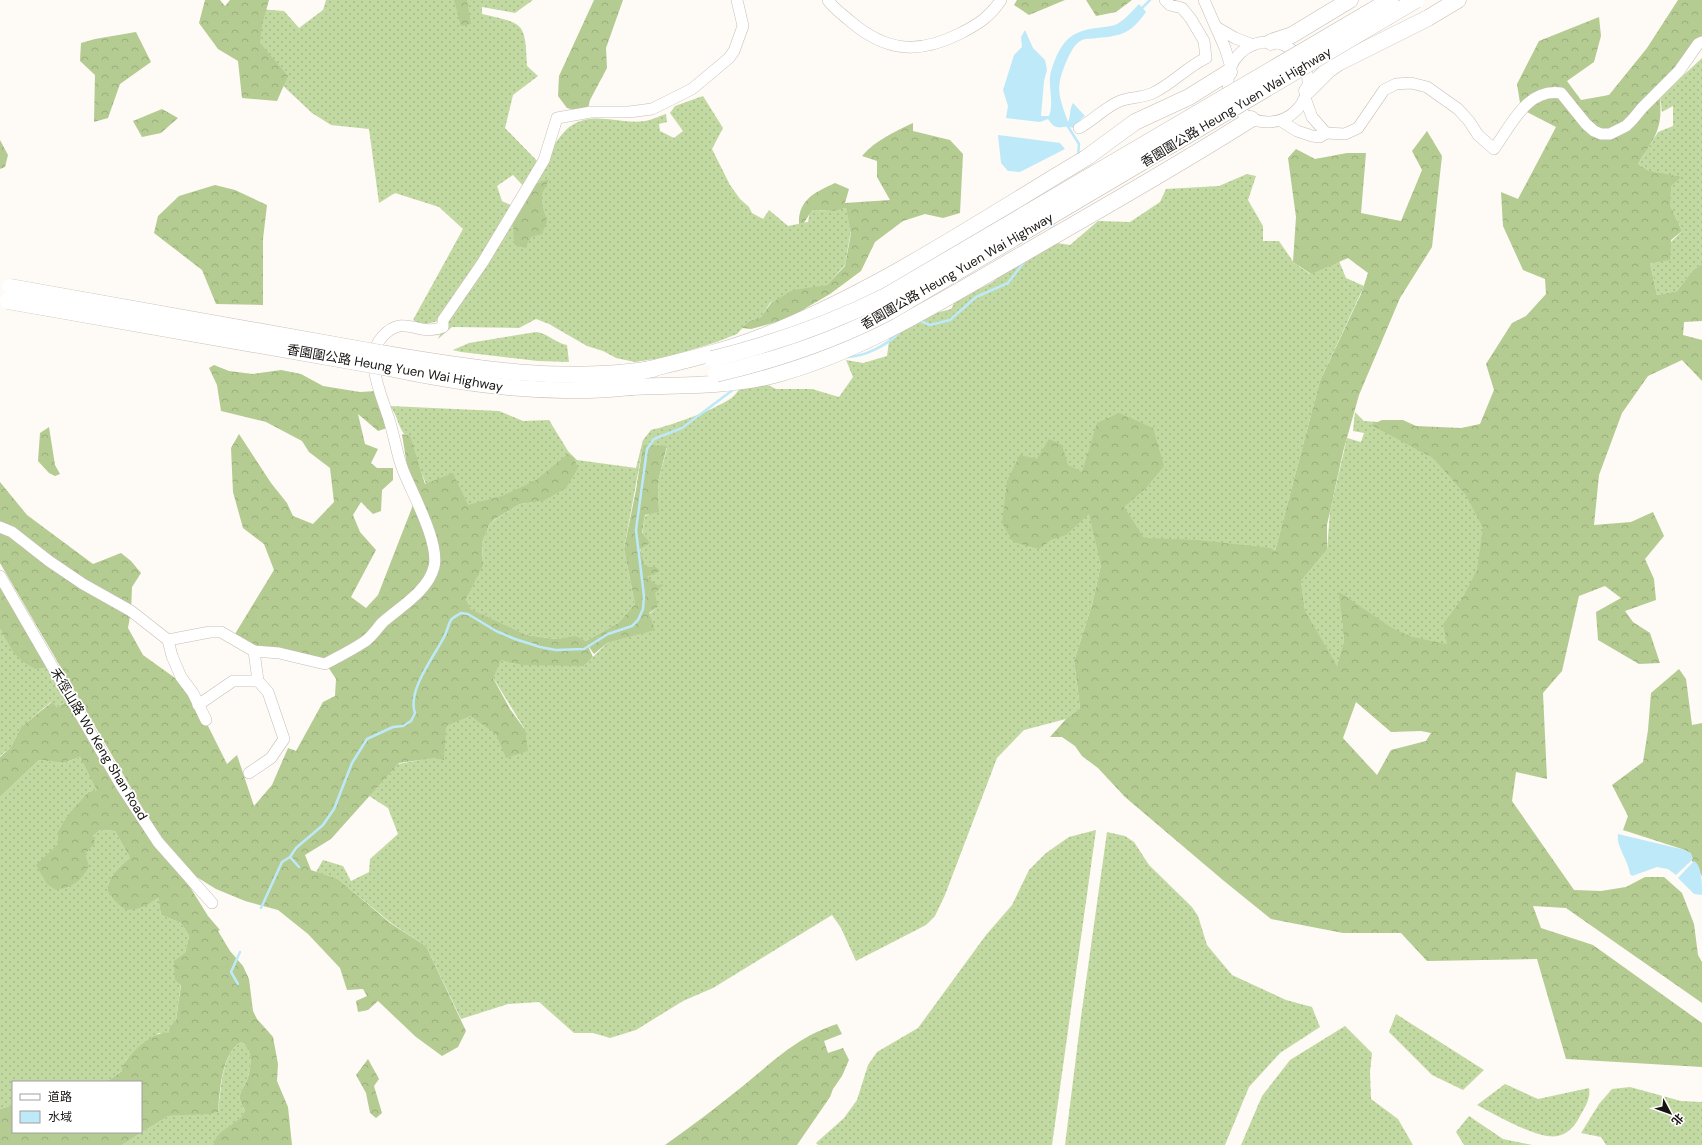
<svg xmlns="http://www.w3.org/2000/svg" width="1702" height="1145" font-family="'DM Sans','Noto Sans SC',sans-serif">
<defs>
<pattern id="grass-dots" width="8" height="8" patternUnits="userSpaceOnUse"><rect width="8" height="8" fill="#c3d9a2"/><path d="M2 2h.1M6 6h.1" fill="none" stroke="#a7b98a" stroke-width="1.8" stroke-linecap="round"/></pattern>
<pattern id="forest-crowns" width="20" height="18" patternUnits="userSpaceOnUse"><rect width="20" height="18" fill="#b4cb91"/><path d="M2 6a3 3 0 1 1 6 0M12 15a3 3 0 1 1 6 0" fill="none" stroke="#9aad7c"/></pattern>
</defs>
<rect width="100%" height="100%" fill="#fefaf6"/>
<!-- grass -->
<g fill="url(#grass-dots)">
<path d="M326,0h207l-18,13 -33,-6v7c43,10 43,8 45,52l11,10 -25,19 -8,33 36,37c9,-12 16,-27 27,-37 23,-19 51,-3 77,-7 7,-1 14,-5 21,-7l1,8 -8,2 1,7 14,7 9,-7 -13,-18 5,-7 28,-10 20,32 -11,21 18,36 10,14 9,8 3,6 11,6 6,-9 19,16 20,-4 2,-12 20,1 16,-3 5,22 -6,35 -18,20 -34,7 -23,11 -9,14 -12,4 -12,13 -23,9 -46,14 -33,5 -19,-4 -13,-7 -16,-5 -38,-22 -13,-5 -17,9 -67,-1 -14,12c7,-19 20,-32 31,-49 24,-39 48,-78 70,-119l-13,18 -13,-14 -16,11 5,15 15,7 -34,55 -40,57 -22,5 -8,-5 50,-91 -24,-22 -44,-14 -16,10 -10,-74 -38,-4 -19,-12 -33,-31 -21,-16 -8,-34 9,-23 25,2 15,17 24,-18z"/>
<path d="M1702,58v206l-9,6 -16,21 -20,4 -7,-32 32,-32 -12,-26 -18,-32 -14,-9 20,-32 15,-6v-20l-11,6 -2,-15z"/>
<path d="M1247,174l9,2 -8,24 15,26v15h16l15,22 16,11 29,-13 7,17 18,8 -44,95 -45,170 -174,14 -9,40 -18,56 6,47 -14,11 -42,11 -27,28 -52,137 -10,21 -9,9 -70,36 -15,-33 -9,-13 -119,73 -30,13 -47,29 -26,8 -17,-5h-19l-35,-31 -31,2 -47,15 -35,-73 -35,-23 -53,-44 -22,-7 7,-12 20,6 8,15 18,-9 1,-13 28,-25 -10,-26 -19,-12 29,-32 39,-7 7,-32 24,-10 57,35 -1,-22 -32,-52 11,-20 81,10 23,-23 46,-13 -4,-16 9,-7 -13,-33 -5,-26 5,-32 14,-6 -1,-28 9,-34 -24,-2 -19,103 11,55 -17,19 -32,18 -15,-4 -15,2 -29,-4 -58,-26 -3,-10 17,-39 -1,-17 7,-18 8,-7 23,-14 21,-3 -13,-15 -26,12 -34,9 -42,-23 -18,-46c-10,-8 -10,-23 -18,-32l109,5 24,10 26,-1 19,31 9,9 59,8 7,-28 8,-10c19,-4 63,-20 79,-31 8,-5 15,-19 21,-27l2,6 23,11h36l27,8 14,-20 -7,-17 17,3 24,-7 3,-22 42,-20 19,-5 5,-9 37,-18 18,-15 46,-24 13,2 28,-24 32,1 30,-20 6,-13 53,-3z"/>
<path d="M536,332c12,1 19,11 31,13l2,17 -31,-1 -77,-9 -8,-2 16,-7z"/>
<path d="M1355,412l9,9 14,1 70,26 44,81 -29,111 -42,31 -80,-61 3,31 -7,26 -32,-57 -4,-29 26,-31 3,-39 17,-73 14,4 3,-9 -11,-2z"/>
<path d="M0,629l6,9 43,29 19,34 -11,6 -6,-5 -30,25 -10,20 -11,9z"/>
<path d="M80,757l18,33 -10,2 -20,22 -10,17v13l27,10 9,-11 -1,-7 7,-6 15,1 15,27c-12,9 -20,17 -23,32l13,16 38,-10 3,19 20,8 8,13 -4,17 -9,67 -6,6 -2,7h-9l-17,12 -16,15 -4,11 -16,11h-93v23l-13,4v-312l39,-37 24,3z"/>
<path d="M1096,830l-44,315h-234l-2,-2 28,-25 13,-18 11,-35 9,-13 41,-24 68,-93 26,-30 17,-35 17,-17 23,-16z"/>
<path d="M1107,832l18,4 9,6 15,23 43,42 6,9 9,29 25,30 54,25 26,7 8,20 -40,26 -31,34 -24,58h-160l16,-128z"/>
<path d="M1396,1014l88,56 -21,20 -31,-15 -43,-43z"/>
<path d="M1345,1026l27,27 -2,19 1,27 27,20 15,26h-172l21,-49 28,-36z"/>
<path d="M241,1042c13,7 10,27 6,38 -2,5 -6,10 -7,15 -1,6 2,10 5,15 -6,16 -27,17 -32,35h-91l46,-29 50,-4c3,-21 3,-58 23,-70z"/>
<path d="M1505,1084l33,15 51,-11c2,10 -4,19 -9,28 -4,8 -10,16 -19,19 -18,8 -67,-21 -84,-30z"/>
<path d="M1630,1087l51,14 21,1v43h-96l-5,-8 -20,-4 18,-29 13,-15z"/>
<path d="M1469,1116l34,23 29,6h-68l-8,-13z"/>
</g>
<!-- forest -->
<g fill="url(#forest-crowns)" fill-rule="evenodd">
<path d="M205,0h15l5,6 5,-6h39l-7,25 -2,18 28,33 -11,25 -35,-3 -4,-37 -20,-12 -19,-26z"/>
<path d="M454,0h13l4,24 -10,2z"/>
<path d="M594,0h29l-17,48 1,20 -17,32 -3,13 -20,-5 -9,-12 1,-20z"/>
<path d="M1017,0h48l-36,15 -15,-10z"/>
<path d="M1086,0h46l-16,12 -20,4z"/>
<path d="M1678,0h24v38l-43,54c5,36 -3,43 -21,72l11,7 32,6 -10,9 -1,19 12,26 -11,9 -1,20 -20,3 7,32 20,-4 16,-21 9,-6v57l-18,1 -1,13 19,5v41l-20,-21 -34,16 -26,37 -23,62 -5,50 37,-3 22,-10 11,24 -19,23 9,20 2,21 -31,11 8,11 17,11 10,30 -21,1 -41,-24 -2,-28 25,-14 -16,-12 -26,10 -17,75 -19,22 4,86 -31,-7 -4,29 62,89 27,1 25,-4 19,-10h19l18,16 12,31 4,31 4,7v41l-136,-95 -33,-2 8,22 52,17 109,78v44l-136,-8 -29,-100 -110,2 -26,-28h-58l-72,-14 -47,-38 -99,-84 -27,-29 -16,-12 -7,-10 -13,-9h-12l16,-18 14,-11 -6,-47 18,-56 9,-40 -12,-51 -23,21 -15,5 -12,9 -26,-7 -11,-19 5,-42 13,-26 17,4 12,-20 13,6 6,20 14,7 15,-49 22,-10 34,15 11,38 -18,22 -22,19 20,31 54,2 72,8 5,3 45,-170 41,-87 7,-21 -20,-15 -37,16 -18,-12 3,-45 -8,-59 8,-9 19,10 32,-6h19l-5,60 40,8 21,-51 -10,-19 15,-20 15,25 -10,91 -32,51 -41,97 -16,57 -16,73v25l-26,31 4,29 32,56 7,-25 -5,-49 53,36 20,9 35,7 -4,-20 19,-25 15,-29 6,-42 -17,-33 -33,-37 -62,-33 11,-5h21l13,6 45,2 19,-4 14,-34 -8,-26 26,-41 14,-7 20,-22 -1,-15 -22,-9 -20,-44 -2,-34 17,7 38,-72 -35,-18 -4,-25 22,-43 60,-24 2,19 -7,26 -27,19 14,19 28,-5 38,-47zM1356,702l35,30 30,-1 10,2 -5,8 -35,9 -14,25 -34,-37z"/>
<path d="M136,32l15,30 -31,22 -12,34 -14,4 1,-47 -15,-14 1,-18 14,-4z"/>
<path d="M162,109l16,9 -17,15 -19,4 -9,-16z"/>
<path d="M913,123v8l37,9 13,14 -3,59 -17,5 -18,-4 -22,7 -28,21 -14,29 -31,23 -43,25 -36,10 -9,-1 7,-7 12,-4 10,-14 22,-13 34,-5 18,-19 6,-33 -5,-25 -13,3 -21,-1 -8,13 -5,1c-1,-24 16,-32 36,-41l14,6 -4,14 45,-3 -13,-23v-16l-15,-5c14,-16 32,-24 51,-33z"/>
<path d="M0,140l8,15 -3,12 -5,2z"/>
<path d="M549,179l-7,15v11l5,17 -5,12 -11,3 -6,11 -10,-3c-3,-9 0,-17 -3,-26l19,-33z"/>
<path d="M215,185l20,5 32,15 -4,34v66l-47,-1 -14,-34 -48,-37 4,-17 21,-20z"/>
<path d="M214,365l15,6 24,3 28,-4 20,4 22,12 37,6 17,-1 10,37 -9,3 -20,-17 7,30 13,5 -7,14 6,5h16v12l-11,10 -1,21 -8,3 -12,-12 -8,13 7,17 16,18 -25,47 15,11 12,-13 35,-90 -11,-71 8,2 15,48 28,-11 15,32 34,-9 34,-16 32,-26 6,4 4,10 -12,20 -23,13 -23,3 -25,15 -6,6 -7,18 1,22 -17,34 4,10 57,26 29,4 19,-3 11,5 32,-18 17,-19 -11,-55 12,-59 7,-45 24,1 -9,36 1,30 -14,3 -3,18 8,10 -10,6 5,18h11l4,4 -13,6 10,8 7,-1 -9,9 3,14 -9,6 6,17 -48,13 -13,11 -7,-10 6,13 -9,9 -62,-1 -21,-5 -8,18 17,31 15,21 3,21 -22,7 -10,-24 -26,-18 -24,10 -2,34 -10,-2 -35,5 -68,76 -26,16 6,15 27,9 52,44 36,23 40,85 -8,16 -16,9 -26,-19 -38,-36 -10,9 -10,2 -2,-11 11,-5 -4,-7 -16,1 -7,-22 -32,-34 -30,-24 -33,-9 -29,-12 -21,-13 -26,-29 -17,-23 -152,-261v-81l27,33 66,49 28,-11 10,8 10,12 -9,14 -1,24 -3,17 15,27 46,33 38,76 10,-9 17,51 18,-21 16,-37 8,3 27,-49 12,-6 1,-17 -14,-21 -76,-13 -11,-11 39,-64 -10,-26 -21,-16 -10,-36 -2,-44 8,-14 32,49 16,20 6,13 20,8 21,-22 -4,-34 -21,-16 -7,-11 -36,-19 -45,-11 -4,-26 -8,-17z"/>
<path d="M49,427l6,38 5,9 -5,2 -6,-3 -11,-12 2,-28z"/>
<path d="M0,583l49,84 -14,2 -13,-8 -8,-8 -14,-24z"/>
<path d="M1679,669l7,10 6,46 10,-2v153l-17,-26 -62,-20 5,-14 -16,-31 31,-23 5,-32 3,-37z"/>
<path d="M68,701l84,139 38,47 18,29 12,14 -2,1 12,20 13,15 6,13 4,32 4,8 16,18 5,27 -1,17 11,26 4,38h-79c4,-18 26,-19 32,-35 -3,-5 -6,-9 -5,-15 1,-5 5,-10 7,-15 4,-11 7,-31 -6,-38 -20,12 -21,49 -23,70l-10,2 -40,2 -46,29h-122v-36l13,-4v27h128v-50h-35l16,-11c0,-13 34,-42 46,-38l2,-7 6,-6 5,-35 -6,-5 -1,-19 11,-8 4,-17 -8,-13 -20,-8 -3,-18c-9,8 -28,19 -39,8 -5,-4 -8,-10 -12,-15 3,-15 11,-23 23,-32l-15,-27 -15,-1 -7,6 2,7 -10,11 4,12c-9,16 -14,20 -33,24l-9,-6 -11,-19 22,-21v-13l10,-17 20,-22 9,-2 -17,-33 -17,6 -24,-3 -39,37v-40l11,-10 10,-20 31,-25 5,5z"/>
<path d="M837,1024l5,10 -18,7 4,12 15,-5 6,12 -7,16 -9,13 -3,8 -33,48h-132c27,-19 53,-39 78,-59 32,-26 54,-49 94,-62z"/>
<path d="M368,1059l11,20 -5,7 8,27 -6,5 -6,-5 -4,-20 -10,-18z"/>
</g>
<!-- water -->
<g fill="#bee9f9">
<path d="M1139,4l7,8c-15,21 -24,24 -49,26 -4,1 -11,0 -15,2 -8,4 -11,12 -15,20 -12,28 -9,33 1,62 3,-6 1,-12 5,-19l12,13 -4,3 -2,8 -4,2c-12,-7 -17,6 -27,-10l-8,3 -34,-4 2,-12 -5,-16 11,-35 8,-8 -1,-10 4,-7 8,18 12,12 2,10 -3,11 -3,35h8c6,-16 -3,-32 3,-48 9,-25 16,-36 44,-40 6,-1 15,-1 21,-4 9,-5 15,-13 22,-20z"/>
<path d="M998,135l62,8 5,6 -45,23 -12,-1 -7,-8z"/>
<path d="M1618,834l67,16 6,3 2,6 -17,16 -8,-6 -11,-2 -25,9 -2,-2c-2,-15 -14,-27 -12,-40z"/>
<path d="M1694,861c8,4 8,23 8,34l-8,-1 -16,-16z"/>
</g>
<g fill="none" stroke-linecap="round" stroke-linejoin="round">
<!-- stream -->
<g stroke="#bee9f9" stroke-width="2.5">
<path d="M1140,10l10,-10"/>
<path d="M1067,125l12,19 -1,13"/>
<path d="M1050,231l5,-10"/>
<path d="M918,320l12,5 20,-5 26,-23 32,-14 16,-21"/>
<path d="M846,357c19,0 41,-12 54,-25"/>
<path d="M290,857l9,10"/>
<path d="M261,908l21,-46 8,-5 6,-9 27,-23 11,-16 18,-46 15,-24 26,-12 10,-1 8,-5 4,-8c-8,-23 19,-56 29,-76 3,-5 4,-12 7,-17 2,-3 7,-5 10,-7l7,1 28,17 19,8 25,8 16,3 28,-1 24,-15 24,-8 6,-6 5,-11 1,-13 -8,-66 11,-81 7,-10 28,-11 52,-39"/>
<path d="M238,984l-7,-12 9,-20"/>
</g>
<!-- minor casing -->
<g stroke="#c7bdb5" stroke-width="12">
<g id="minor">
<path d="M828,0c5,8 14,14 22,21 35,30 67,34 109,13 18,-9 31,-17 42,-34"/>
<path d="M1204,0l21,48 6,19"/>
<path d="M1216,27l19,11 18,7"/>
<circle cx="1268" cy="82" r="40"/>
<path d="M1305,98l7,19 14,16"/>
<path d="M1281,121l16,10 15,5 8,1 6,-4 19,1 13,-6 26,-38 12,-6 15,-1 16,4 31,22 11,12 9,14 16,14c18,-25 33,-61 67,-56l25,31 8,7 7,3h9l16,-8 7,-7 9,-11 37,-37 19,-27 4,-2"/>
<path d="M1079,128c15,-8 26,-21 41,-27 10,-4 23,-3 33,-8 19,-9 34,-26 53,-35l-2,-17 -13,-22 -9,-11 -12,-3 -5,-5"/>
<path d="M0,527l12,5 37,29 34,23 48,27 37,29 42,-8h11l33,19 25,2 46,11c13,-7 27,-14 39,-22 8,-5 13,-14 19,-20 17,-15 45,-31 51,-55 6,-24 -22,-74 -31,-97 -6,-15 -8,-31 -13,-47 -6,-23 -28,-64 -8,-86 22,-25 36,1 61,-10v-7l40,-58 61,-102 13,-42 34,-6h38l23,-3 40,-20 37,-31 5,-7 9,-25 -6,-26"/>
<path d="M0,576l122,211 36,55 54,61"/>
<path d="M168,640l4,16 9,21 12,16 13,27"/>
<path d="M198,705l35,-24h25"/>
<path d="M249,773l22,-15 13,-19 -16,-47 -10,-11 -4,-30"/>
</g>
</g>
<!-- highway casing -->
<g stroke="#c7bdb5" stroke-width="17">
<g id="highway">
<path d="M1271,42l21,-7 58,-35"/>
<path d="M1307,91l21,-21 10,-7 90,-45 30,-18"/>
<path d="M386,354c88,15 178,29 267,15"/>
<path d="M384,367c84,18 169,30 256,19"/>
<path d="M642,371c40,-10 81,-19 119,-34 107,-42 203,-105 300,-164l25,-15 49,-36 54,-25 40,-25"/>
<path d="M630,387c49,-2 100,0 148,-13 86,-24 161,-72 238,-116 79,-46 158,-90 235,-139"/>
</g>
</g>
<!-- minor -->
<use href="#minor" stroke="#fff" stroke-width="11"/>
<!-- highway -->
<use href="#highway" stroke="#fff" stroke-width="16"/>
<!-- highway-bridge casing -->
<g stroke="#c7bdb5" stroke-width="17" stroke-linecap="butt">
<g id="highway-bridge">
<path d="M10,287l376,67"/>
<path d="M8,301l376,66"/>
<path d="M712,359c61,-15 118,-35 174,-63l504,-296"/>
<path d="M716,374c60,-14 118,-33 173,-62l527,-312"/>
</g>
</g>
<!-- highway-bridge -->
<use href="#highway-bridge" stroke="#fff" stroke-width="16"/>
</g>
<g text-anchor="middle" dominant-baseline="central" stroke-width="3.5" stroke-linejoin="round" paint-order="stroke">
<!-- street labels -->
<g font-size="13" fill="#15120f" stroke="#fff">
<text transform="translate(1236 107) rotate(-31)">香園圍公路 Heung Yuen Wai Highway</text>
<text transform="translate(957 271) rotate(-30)">香園圍公路 Heung Yuen Wai Highway</text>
<text transform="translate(395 368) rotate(10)">香園圍公路 Heung Yuen Wai Highway</text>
<text transform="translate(99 744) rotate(59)">禾徑山路 Wo Keng Shan Road</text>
</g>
</g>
<!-- legend -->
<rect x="12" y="1081" width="130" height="52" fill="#ffffff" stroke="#a1a09f"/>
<rect x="20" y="1094" width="20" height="6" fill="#ffffff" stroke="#a1a09f"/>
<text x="48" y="1101" font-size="12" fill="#15120f">道路</text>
<rect x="20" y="1111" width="20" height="12" fill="#bee9f9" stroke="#a1a09f"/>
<text x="48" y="1121" font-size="12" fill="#15120f">水域</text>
<!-- north arrow -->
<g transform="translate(1670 1113) rotate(131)" stroke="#ffffff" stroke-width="3" paint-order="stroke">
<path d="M0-3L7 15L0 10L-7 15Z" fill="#15120f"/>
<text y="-6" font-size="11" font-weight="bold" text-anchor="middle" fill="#15120f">北</text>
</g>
</svg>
